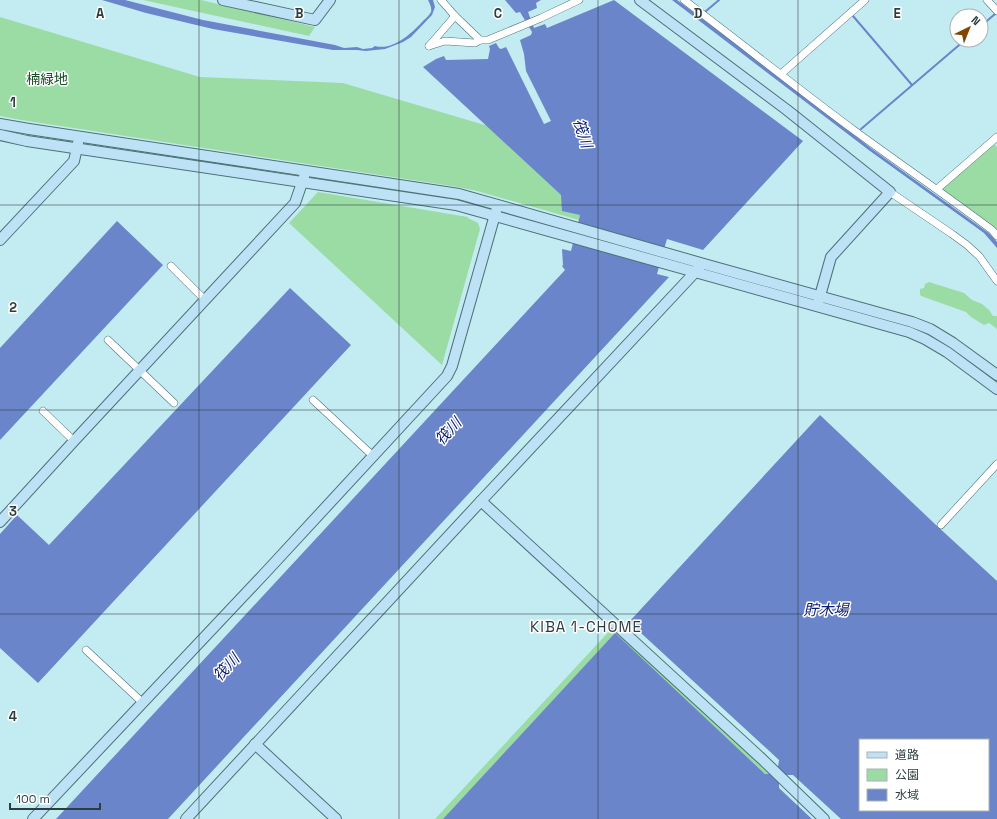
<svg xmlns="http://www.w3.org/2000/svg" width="997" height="819" font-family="'Space Grotesk','Noto Sans JP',sans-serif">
<rect width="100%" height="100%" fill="#c3ecf2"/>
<!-- green -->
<g fill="#9adca4">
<path d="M143,0h58l114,27 -6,9z"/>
<path d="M0,17l200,60 143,6 145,43 73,69 19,20 -1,5 -102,-29 -19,-4 -437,-67 -21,-4z"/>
<path d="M994,144l3,3v83l-55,-41z"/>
<path d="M318,192l150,25v1l10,5 2,6 -38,136 -153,-142z"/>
<path d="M929,282l35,11 8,7 10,4 7,6 4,6h4v13l-8,-6 -5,2 -13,-8 -5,-5 -45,-16 -1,-2v-5l4,-1 1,-4z"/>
<path d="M614,626l157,148h-6l-150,-140 -172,185h-8z"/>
</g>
<!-- water -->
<g fill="#6a85ca" fill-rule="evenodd">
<path d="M102,0h23l78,20 132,25 9,3 13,-1 6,2 9,-1 3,-2c18,5 37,-13 48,-25 2,-2 6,-5 8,-9 1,-4 -1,-8 -3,-12h5l2,7 -3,8 -21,22 -8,5 -18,7 -19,2 -9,-1h-24l-120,-21 -67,-16z"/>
<path d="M505,0h36l-5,3 1,5 -9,4 6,16 11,-4 2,4 67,-28 189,141 -100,109 -36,-11 -10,35 12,3 -501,542h-112l509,-549 -3,-4 1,-1 -1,-16 9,2 9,-36 -18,-4 -1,-16 -138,-128 13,-8 8,-3 2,4 42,-1 2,-10 -1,-3 7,-3 3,5 2,1 5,-2 38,77 7,-3 -25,-50 -2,-17 -4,-14 11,-5 1,-3 -12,-20 -4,1z"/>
<path d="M672,0h5l87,65 108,84 118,85 7,8v6l-13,-15 -114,-82z"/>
<path d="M117,221l46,44 -163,175v-92z"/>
<path d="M290,288l61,57 -313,338 -38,-35v-114l17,-19 32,30z"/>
<path d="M820,415l116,110 61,56v238h-156l-48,-44h-7l-7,8v5l33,31h-369l172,-186 150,141h6l7,-7 1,-7 -150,-138zM860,740h128v70h-128z"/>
</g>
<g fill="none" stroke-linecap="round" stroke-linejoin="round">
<!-- stream -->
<g stroke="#6a85ca" stroke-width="2">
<path d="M706,11l13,-11"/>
<path d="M853,16l59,69"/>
<path d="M981,26l14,-12"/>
<path d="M861,129l104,-89"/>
</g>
<!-- street casing -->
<g stroke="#4c7176" stroke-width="8">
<g id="street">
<path d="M441,0l14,16 25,24"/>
<path d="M684,0c57,43 113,88 171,131 45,33 92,65 137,99l5,6"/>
<path d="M987,0l10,11"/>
<path d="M429,46l16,-5 30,2 5,-3h8l53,-22 38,-18"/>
<path d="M429,46l26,-30"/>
<path d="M781,74l84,-74"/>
<path d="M937,189l60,-52"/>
<path d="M890,192l62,42 15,11 12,11 18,25"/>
<path d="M171,266l34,34"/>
<path d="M108,340l66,63"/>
<path d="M313,400l60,56"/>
<path d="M43,411l31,30"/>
<path d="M941,525l56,-61"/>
<path d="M86,650l57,53"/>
</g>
</g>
<!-- secondary casing -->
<g stroke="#4c7176" stroke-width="12">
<g id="secondary">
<path d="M223,0l92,20 15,-20"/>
<path d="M640,0l147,110 103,82 -59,65 -13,46"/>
<path d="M0,124l29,5 430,65 245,70 208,58 18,7 23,14 44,32"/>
<path d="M0,135l27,6 429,64 453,127 16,7 22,13 50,37"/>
<path d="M0,240l74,-79 4,-18"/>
<path d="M481,501l281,258 62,60"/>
<path d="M0,522l74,-81 221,-238 9,-26"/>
<path d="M255,744l81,75"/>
<path d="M33,819l232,-246 182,-197 5,-10 44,-155"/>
<path d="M186,819l295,-318 218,-233"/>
</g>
</g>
<!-- street -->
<use href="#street" stroke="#fff" stroke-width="7"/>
<!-- secondary -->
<use href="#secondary" stroke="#bde2f5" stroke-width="10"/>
</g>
<!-- grid -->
<path fill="none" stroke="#2d3d3f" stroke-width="1" stroke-opacity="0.55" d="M199,0v819M399,0v819M598,0v819M798,0v819M0,205h997M0,410h997M0,614h997"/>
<g text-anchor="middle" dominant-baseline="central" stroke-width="3" stroke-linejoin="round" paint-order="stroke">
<!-- park labels -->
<g font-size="14" fill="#184a24" stroke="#fff">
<text x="47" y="79">楠緑地</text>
</g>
<!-- water labels -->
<g font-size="15" font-style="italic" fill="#102071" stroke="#fff">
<text transform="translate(583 133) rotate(72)">筏川</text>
<text transform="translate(448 431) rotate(-47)">筏川</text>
<text x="826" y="609">貯木場</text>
<text transform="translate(226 667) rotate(-47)">筏川</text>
</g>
<!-- neighbourhood labels -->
<g font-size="15" letter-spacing="1" fill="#2d3d3f" stroke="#fff">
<text x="586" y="626">KIBA 1-CHOME</text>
</g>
</g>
<g font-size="13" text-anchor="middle" font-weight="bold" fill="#2d3d3f" stroke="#fff" stroke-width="3" stroke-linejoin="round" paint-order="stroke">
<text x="100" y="18">A</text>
<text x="299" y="18">B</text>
<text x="498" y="18">C</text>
<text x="698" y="18">D</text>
<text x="897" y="18">E</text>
<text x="13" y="107">1</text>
<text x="13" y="312">2</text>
<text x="13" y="516">3</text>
<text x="13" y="721">4</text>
</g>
<!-- legend -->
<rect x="859" y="739" width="130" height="72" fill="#ffffff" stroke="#abb1b2"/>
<rect x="867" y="752" width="20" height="6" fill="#bde2f5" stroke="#abb1b2"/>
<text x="895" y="759" font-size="12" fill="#2d3d3f">道路</text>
<rect x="867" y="769" width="20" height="12" fill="#9adca4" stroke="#abb1b2"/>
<text x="895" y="779" font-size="12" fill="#2d3d3f">公園</text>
<rect x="867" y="789" width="20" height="12" fill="#6a85ca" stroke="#abb1b2"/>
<text x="895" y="799" font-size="12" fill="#2d3d3f">水域</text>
<!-- north arrow -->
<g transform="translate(969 28) rotate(43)"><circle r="19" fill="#ffffff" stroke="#abb1b2"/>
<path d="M0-3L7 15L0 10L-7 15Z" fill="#814500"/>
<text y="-6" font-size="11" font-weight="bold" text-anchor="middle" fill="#2d3d3f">N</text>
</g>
<!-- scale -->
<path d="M10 803v6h90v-6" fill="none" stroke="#2d3d3f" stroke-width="2"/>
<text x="16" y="803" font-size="12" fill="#2d3d3f" stroke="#ffffff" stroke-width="3" paint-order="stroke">100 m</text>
</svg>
